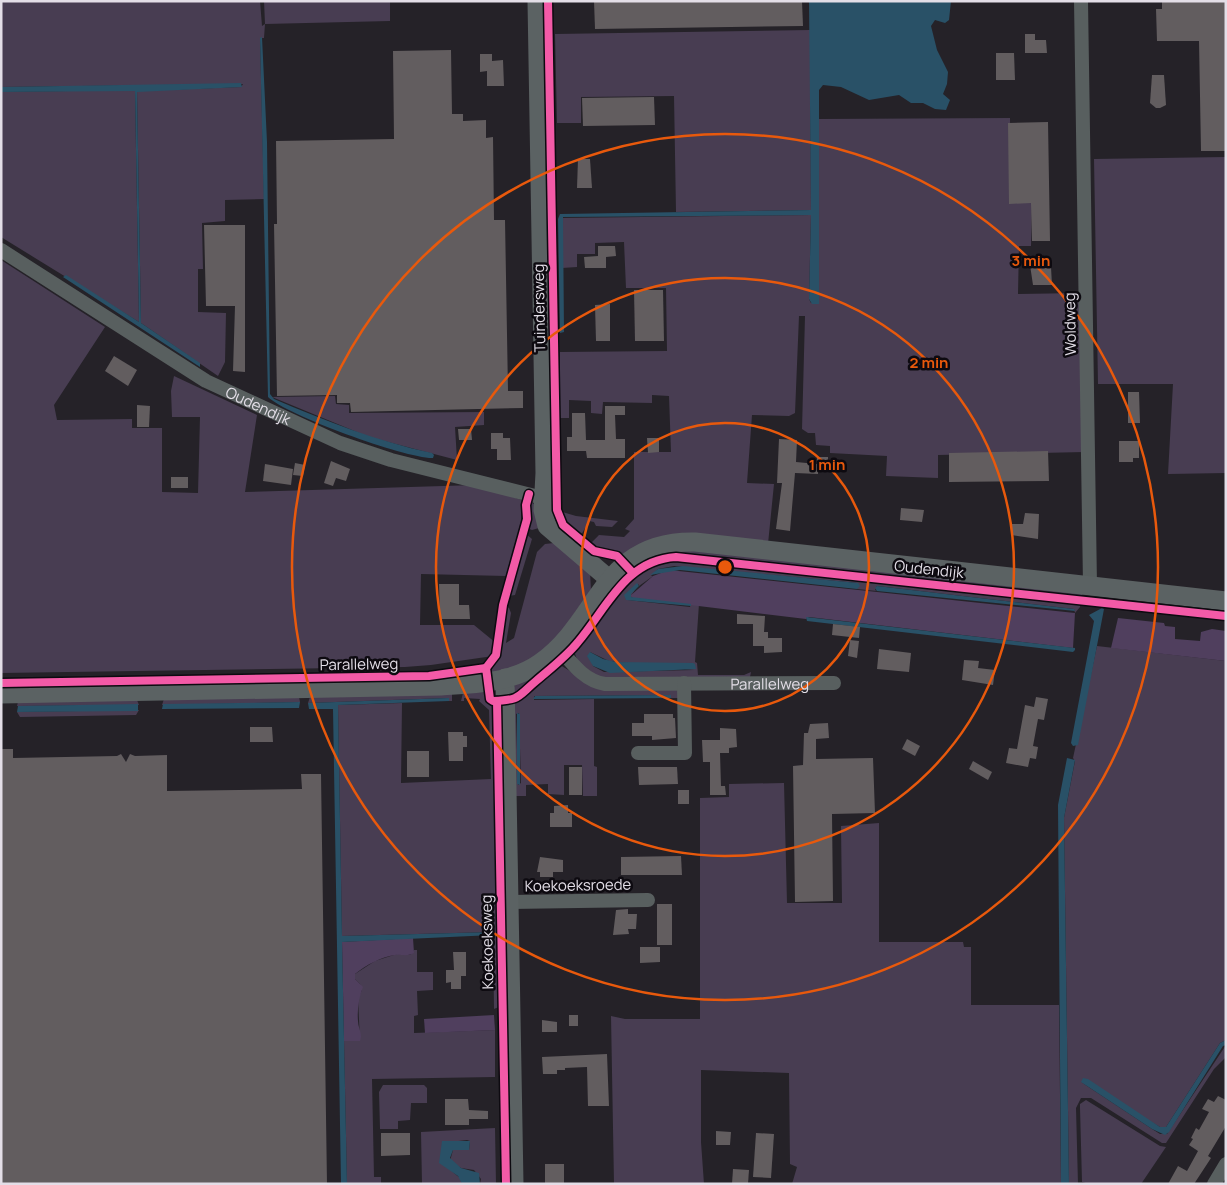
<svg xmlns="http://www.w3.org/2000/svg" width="1227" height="1185" font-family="Manrope,sans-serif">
<rect width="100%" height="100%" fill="#252228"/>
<!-- green -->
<g fill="#483d52" fill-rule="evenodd">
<path d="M1,1h259l2,25 3,-2 -1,-23h126v20l-125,3 -1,14h-4l4,161 -39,1v21l-23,2 1,46h-5v43l28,1 -1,49 -7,14 -77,-53 -4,-232 104,-4 2,-3 -242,3z"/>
<path d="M810,30l1,180 -135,2 -2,-116 -93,1v26h-24l-2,-89z"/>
<path d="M134,90l1,1 4,231 -138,-85v-145z"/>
<path d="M1010,118l1,85h21l-1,43h-12l-1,48 63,-1 4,159 -147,3v23l-52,-2 1,-20 -57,-3v-7l-14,-1 -1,-12h-7l-6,-4 3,-113h-6l-4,97 -6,3 -37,-1 -5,68 27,1 -6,60 -145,12c-13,-6 -21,-1 -33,-12l9,-9 25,2 6,-6 -5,-2 9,-10v-67h37l-2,-56 -17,-1v8l-49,-1 -1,12 -11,-1v-12l-22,-1v18h-9v-66l107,-1 -1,-63h-40l-2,-46 -29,1v11h-18v13l-15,1v-50l249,-3 -2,84 2,4 8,-1v-183z"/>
<path d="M1226,157v316l-58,1 5,-90h-75l-4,-225z"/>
<path d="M1,260l104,67 -51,78 3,15 75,-1v9h30v64l36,1 2,-76h-28l-1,-26 3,-15 83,39 -12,77 231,-7 46,15 -1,22 -15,54 -85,-2 -1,51h54l22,18 -3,13 -62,9 -26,2 -404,6z"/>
<path d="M335,396l1,8 13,1v8l135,-1v13l-29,2 2,33 -88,-23 -97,-40z"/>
<path d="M531,502l6,4 2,22 -7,2 -5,-2 2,-10 -1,-12z"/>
<path d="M559,511l17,5 42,5 -6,6 -16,-1 -2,-4 -5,-1 -9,16 -15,-13z"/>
<path d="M526,534l6,5 -17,56 -6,1 -1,-1z"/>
<path d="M554,543l36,29 1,18 -38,54 -33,22 -30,7 9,-18 7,-49 3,2 2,5 -5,30 8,-5 23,-86 8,-8z"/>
<path d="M679,549l404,41 -1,7 -401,-43 -25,4 -22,11 8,-8z"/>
<path d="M677,559l403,43v5l-5,6 -1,-4 -197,-23 -2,4 2,1 -20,-2 1,-6 -184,-17 -16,3 -7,7h2l-14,10v-2l-11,16 62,7 1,-3h8l-4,58 2,1 1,12h46l7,-3 -1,5 -148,3 -24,-18 -4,-11c31,-37 50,-86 103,-92zM590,652l19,9 85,9 -90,2 -11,-6z"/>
<path d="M1097,646l129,15v379l-6,3 -54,84h-6l-79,-45 71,47 8,5h7l59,-89v12l-12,12 -48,74h-4l-71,-45h-10l-5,10 2,76h-9l-5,-366 11,-57 -2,-3z"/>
<path d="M551,665c-6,7 -32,31 -40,31l4,-11z"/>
<path d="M560,665l15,9 103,14 1,10h-8v-3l-137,1v4l60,-1v67l3,1v29h-14l-1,-31h-18v30l-16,-1v-10l-22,1v11h-13l-2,-94 15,-7 9,-10zM519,713l2,70 -3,2 -2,-71z"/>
<path d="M485,691c1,9 11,13 12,22l-1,100 5,193 -7,3 -1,-77 -151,4 -4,-231 64,-2 -1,80 90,-4 -2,-69 -10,-9 1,-2 -16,-1v3h-3l2,-8z"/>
<path d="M311,694h141v7h-3v-3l-141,5z"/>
<path d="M299,697l1,5 -138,3 2,-6z"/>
<path d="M137,700l2,5 -122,1 1,-4z"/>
<path d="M139,710l-3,5 -116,2 -3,-5z"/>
<path d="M784,783l3,120h55l-1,-77 38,-3v119h84l1,5h7v58h88l2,179h-269l5,-17 -7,-3 -1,-91 -88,-3v72l3,42h-90l-3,-168 14,3h75v-221l29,-1v-13z"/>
<path d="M414,950h3v22h16v18l-16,1 1,24 -4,1v17l81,-3v47l-123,2 2,98h7v7h-34l-3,-143h16l-2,-43 4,-8 -2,-6 -5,-5v-5l20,-13 22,-7 13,1z"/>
<path d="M383,1085h41l3,3v15h-16l-1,17 -12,1v8h-18l-1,-37z"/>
<path d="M1086,1100l74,46 6,1 -25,37h-52l-7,-2 -2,-74v-4z"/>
<path d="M495,1128l1,56h-16l1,-5 -7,-9 -13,-2 -11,-7 3,-11h16l1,-9 -3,-1 -25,3c1,23 1,20 18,35l2,6h-40l-1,-52z"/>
</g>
<!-- forest -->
<g fill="#503f5e">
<path d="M669,570l406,43 -2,35 -264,-31 -3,2 -173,-21 -3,-2 23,-20z"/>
<path d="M1118,618l46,5 1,3 10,1v12l25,2 1,-9 11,-3 14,2v30l-115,-13z"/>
<path d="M413,938l1,15c-7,4 -12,1 -19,2 -14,2 -29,10 -40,19v5l8,8c-4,10 -6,22 -5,34 0,7 5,13 2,20h-16l-2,-99z"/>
<path d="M494,1015l1,15 -70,3 -1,-14z"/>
</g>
<!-- water -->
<g fill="#295167">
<path d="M809,1h142l-2,19 -4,3 -10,-3 -4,6 6,24 11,22 -1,12 -4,10 7,6 -4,10 -11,-1 -12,-6h-12l-12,-8 -30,5 -28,-13 -18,-2 -4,5v214h-7l-3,-5 2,-84 -248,2 1,115 -4,1 -2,-114 2,-5 251,-4z"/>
<path d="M262,37l5,105 3,252 4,5c52,22 102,42 158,54l2,2 -1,3c-26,1 -147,-43 -165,-61l-8,-359z"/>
<path d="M241,83l1,4 -105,5 4,231 59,40v4l-137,-90 3,-2 73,47 -4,-231 -134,1v-5z"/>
<path d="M683,566l175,17 2,3 -3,3 -177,-19 -30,5 8,-6z"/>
<path d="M637,583l2,3 -8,8v3l60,7v2l-65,-6 -2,-5z"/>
<path d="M877,586l197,23 1,2 -198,-20 -2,-3z"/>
<path d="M1102,608l2,1 -26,136 -5,1 -2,-3 23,-122 -5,-6z"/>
<path d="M806,617l269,31v2l-2,2 -266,-31z"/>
<path d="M590,652l13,7 13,3 77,1 2,1 1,5 -86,4 -17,-7 -6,-10z"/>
<path d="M671,695v3l-138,1 2,-3z"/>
<path d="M449,698v3l-111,4 4,231 152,-4 -1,3 -151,7 5,242h-6l-8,-475h-24l-1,-6z"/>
<path d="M300,702l-1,6 -137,1 1,-5z"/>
<path d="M138,704v7l-121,1 1,-6z"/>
<path d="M517,713l3,1v71l-3,-1z"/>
<path d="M1067,758l8,2 -11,58 5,366h-8l-3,-379z"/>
<path d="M1226,1040v5l-3,1 -54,86 -4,3 -13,-6 -71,-47 2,-4 5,1 72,48h6l54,-84z"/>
<path d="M442,1141h28l-1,9h-16l-3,8 11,10 18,5 1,11h-18l-4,-8 -19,-13z"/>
</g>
<!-- building -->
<g fill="#625d5f">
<path d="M594,1h208l1,25 -208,3z"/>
<path d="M1162,1h64v150h-25l-2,-110h-42l-1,-32h6z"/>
<path d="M1025,34h10v6h11l1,13h-22z"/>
<path d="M451,50l1,64h11v7l23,-1v18l7,-1 1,83h11l3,171h15v17l-172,4 -1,-9h-13v-8l-60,1 -3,-172h3l-1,-83 118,-2 -1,-88z"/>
<path d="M996,53h18l1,27h-19z"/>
<path d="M480,54h12v7l11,-1 1,26h-17v-15l-7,1z"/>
<path d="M1152,75h12l2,30 -6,3h-4l-6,-5z"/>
<path d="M654,97l1,28 -72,1 -1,-28z"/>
<path d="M1048,122l2,119h-18l-1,-38 -22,1 -1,-81z"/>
<path d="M578,159h12l2,29h-15z"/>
<path d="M204,225h41v147l-12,-1 2,-65h-29z"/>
<path d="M598,246h17l1,10 -10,1v11h-21l-1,-11 14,-1z"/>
<path d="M1041,264v3h10l1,18h-19l-3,-20z"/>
<path d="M634,290h29l1,51h-29z"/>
<path d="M610,304v37h-14l-1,-36z"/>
<path d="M114,356l23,14 -9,16 -23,-15z"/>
<path d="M1128,392h11l1,31h-12z"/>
<path d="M137,405l13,1 -1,21h-12z"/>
<path d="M605,406h20v9h-10l1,24h9v19h-38l-1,-7h-19v-14h5v-24h13l1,27h19z"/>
<path d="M458,429h13l1,11h-13z"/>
<path d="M491,433h12v5h7l1,22h-14v-11h-6z"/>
<path d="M647,438h12v14l-11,1z"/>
<path d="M779,439l18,1 -1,22 21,2v-7h11v11l-10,-1v7l-23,-1 -5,58 -14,-2 6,-46h-5z"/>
<path d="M1119,441h20v17h-6v4h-14z"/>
<path d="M1048,451l1,30 -100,1v-29z"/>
<path d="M331,461l19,8 -4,12 -10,-3 -3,8 -9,-3z"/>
<path d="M295,463l10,2 -2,11 -10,-1z"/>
<path d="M265,464l28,5 -2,16 -28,-4z"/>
<rect x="171" y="477" width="17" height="11"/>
<path d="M901,508l23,2 -2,12 -22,-2z"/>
<path d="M1025,513l14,1 -1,25 -27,-4v-11h12z"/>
<path d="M439,584h20v21h10l1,14h-30z"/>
<path d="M737,614l28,2 -1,16h4v6h14v14l-18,1v-7h-11v-22h-16z"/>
<path d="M833,624l27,3 -1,11 -27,-3z"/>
<path d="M850,640l9,1 -2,17 -9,-2z"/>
<path d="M879,649l32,4 -2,19 -32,-3z"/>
<path d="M964,660l15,1 -1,7 17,2 -2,15 -31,-5z"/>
<path d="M1036,697l12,2 -4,21 -6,-1 -5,27 5,1 -2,12 -6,-1 -2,9 -22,-4 3,-15 8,1 8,-44 9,2z"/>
<path d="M644,714h29v4h2l1,20 -24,2v-4h-20v-13h12z"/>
<path d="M828,723l1,15 -13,1v20l57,-1 2,55 -43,1 1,87 -38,1 -2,-136 10,-1 1,-32h4l2,-9z"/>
<path d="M250,727h22l1,15h-23z"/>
<path d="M720,728l16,1 1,18 -8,1v5h-9l1,33h4l1,9h-16v-33h-7l-1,-22h18z"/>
<path d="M448,732h15v4h4v11h-4v14h-14z"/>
<path d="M907,739l13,7 -5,10 -13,-7z"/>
<path d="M1,749h12v9l104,-2 4,-2 5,8 4,-8 5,2 32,-1v36l135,-2 -1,-15h20l6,410h-326z"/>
<rect x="407" y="751" width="22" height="26"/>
<path d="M973,761l19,11 -4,8 -19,-11z"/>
<rect x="569" y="767" width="13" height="28"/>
<path d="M638,767h39l1,17 -39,1z"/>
<rect x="678" y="790" width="11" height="14"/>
<path d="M568,805v8h4v14h-22v-14h4v-7z"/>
<path d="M681,856l1,19h-61v-18z"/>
<path d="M540,857l23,3v12h-10v5h-13v-5h-3z"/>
<rect x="657" y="904" width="15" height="41"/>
<path d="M628,909v5h9l-1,15h-8l1,5 -16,1 3,-25z"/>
<path d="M640,947h20v15l-20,1z"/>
<path d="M453,952h13v24h-5v13h-10v-7l-5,1v-13h8z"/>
<rect x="569" y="1015" width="9" height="11"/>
<path d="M542,1020l15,2v10h-15z"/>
<path d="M607,1054l2,52h-21l-1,-39 -22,1v2h-8v4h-14l-1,-17z"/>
<path d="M1218,1096l8,4v26l-18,30 3,2 -17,26h-26l10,-18 9,5 11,-20 -9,-6 4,-6 -2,-1 5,-10 3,2 10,-18 -7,-3 6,-10 6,3z"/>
<path d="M445,1099h23l1,11 19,1v8h-19v6h-24z"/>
<path d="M716,1131l15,1 -1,13h-14z"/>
<path d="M381,1133h29v22l-29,1z"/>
<path d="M756,1133l18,1 -3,44 -18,-1z"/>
<rect x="545" y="1164" width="19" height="20"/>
<path d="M733,1169l16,1 -1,14h-16z"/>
</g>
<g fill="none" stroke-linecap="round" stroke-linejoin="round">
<!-- street -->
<g stroke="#585f5f" stroke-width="14">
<path d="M1081,1l9,584"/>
<path id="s1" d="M1,250l205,131 134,62 51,17 152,38"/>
<path id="s2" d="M558,647c13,15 26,34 47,37l229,-1"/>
<path d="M638,753h47l-1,-70"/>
<path d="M510,902l138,-2"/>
<path d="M1214,1184l12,-20"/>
</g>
<!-- secondary -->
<g stroke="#5b6263" stroke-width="19">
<path d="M537,1l8,472 -2,37 4,16 62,53"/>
<path d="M505,678l9,506"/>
<path d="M1,694l440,-8c33,-2 71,-3 99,-23 61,-43 61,-123 155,-121l531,59"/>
</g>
<!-- cycleway casing -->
<g stroke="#0d0a10" stroke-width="11">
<g id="cycleway">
<path d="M548,1l9,509 6,15 31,26 23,5 16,17"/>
<path d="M486,668l10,-13 7,-50 24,-86 -1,-14 3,-11"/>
<path d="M1,683l428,-7 57,-8 4,31 3,2c28,-1 24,-4 43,-20 15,-13 30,-24 42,-39 29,-34 47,-82 98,-85l550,59"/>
<path d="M497,701l9,483"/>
</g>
</g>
<!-- cycleway -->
<use href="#cycleway" stroke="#f35aa7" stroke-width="8"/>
</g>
<!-- distance rings -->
<g fill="none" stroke="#e8590c" stroke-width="2.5">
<circle cx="725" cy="567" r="144"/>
<circle cx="725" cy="567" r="289"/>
<circle cx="725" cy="567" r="433"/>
</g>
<g text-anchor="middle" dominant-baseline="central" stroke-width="5" stroke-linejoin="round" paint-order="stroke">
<!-- street labels -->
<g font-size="15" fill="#e3dee7" stroke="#0d0a10">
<text transform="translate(539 308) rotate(-91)">Tuindersweg</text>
<text transform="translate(1070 324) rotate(-91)">Woldweg</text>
<text stroke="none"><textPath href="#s1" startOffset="301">Oudendijk</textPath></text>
<text transform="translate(929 569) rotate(6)">Oudendijk</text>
<text transform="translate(359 664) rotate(-1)">Parallelweg</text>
<text stroke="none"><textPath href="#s2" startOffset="226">Parallelweg</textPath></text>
<text transform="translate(578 885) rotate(-1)">Koekoeksroede</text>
<text transform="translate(487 942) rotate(-91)">Koekoeksweg</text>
</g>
</g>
<circle cx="725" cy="567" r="8" fill="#e8590c" stroke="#0d0a10" stroke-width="2.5"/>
<g font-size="15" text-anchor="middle" font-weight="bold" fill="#e8590c" stroke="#0d0a10" stroke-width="5" stroke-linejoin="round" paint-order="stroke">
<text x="1031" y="266">3 min</text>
<text x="929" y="368">2 min</text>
<text x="827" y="470">1 min</text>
</g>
<!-- border -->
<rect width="1227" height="1185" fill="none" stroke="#e3dee7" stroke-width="5"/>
</svg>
